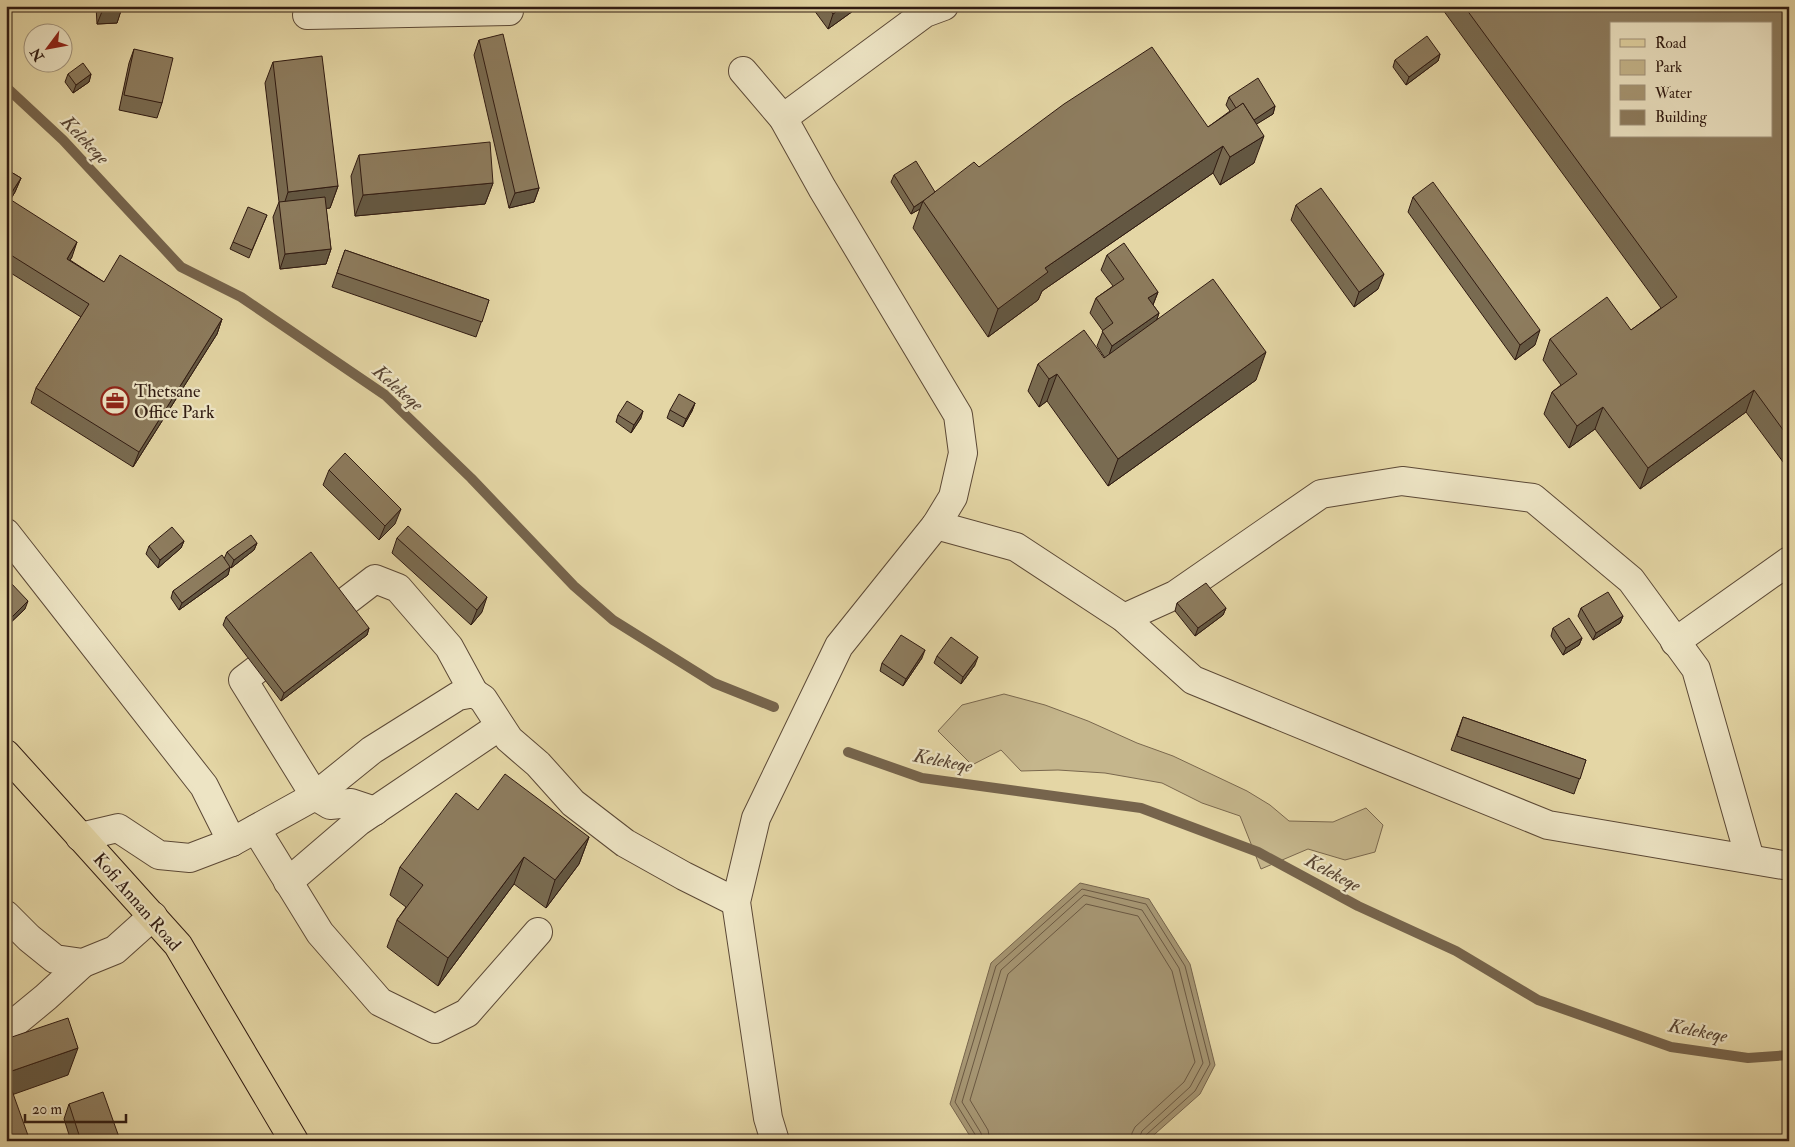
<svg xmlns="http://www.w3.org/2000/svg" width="1795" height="1147" font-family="'IM FELL Double Pica',serif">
<rect width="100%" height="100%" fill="#e4d6a5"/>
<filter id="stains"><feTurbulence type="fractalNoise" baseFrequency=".004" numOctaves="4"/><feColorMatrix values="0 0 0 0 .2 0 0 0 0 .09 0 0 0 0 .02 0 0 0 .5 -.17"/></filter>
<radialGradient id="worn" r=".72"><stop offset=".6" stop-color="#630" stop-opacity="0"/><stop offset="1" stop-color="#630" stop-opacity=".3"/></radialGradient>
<!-- green -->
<path fill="#c5b68c" stroke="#7a684e" d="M1004,694l41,11 43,16 49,22 36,13 74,35 23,14 19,16 44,1 33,-14 17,17 -8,27 -30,8 -37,-11 -47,20 -21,-53 -38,-13 -40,-20 -57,-10 -47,-3 -37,1 -20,-21 -29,15 -34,-34 24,-26z"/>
<!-- water -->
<path fill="#a69673" stroke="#76644c" d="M1080,883l69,16 41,65 25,101 -15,29 -53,47h-174l-23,-37 41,-141z"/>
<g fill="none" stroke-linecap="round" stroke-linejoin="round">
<!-- shore -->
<g stroke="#6a5842" stroke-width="1">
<path d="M977,1141l-1,-5 -21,-34 41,-136 86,-77 64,15 39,62 25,98 -15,27 -49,44 -2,6"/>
<path d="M983,1141l-2,-8 -19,-31 39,-132 83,-75 58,15 37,58 24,95 -13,24 -48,44 -4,10"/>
<path d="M990,1141l-2,-11 -18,-30 38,-126 78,-70 52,12 34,55 23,91 -11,20 -49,45 -3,6 -1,8"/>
</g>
<!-- stream -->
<g stroke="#76644c" stroke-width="10">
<path d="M6,87l57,53 118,127 60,30 144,98 86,83 103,108 39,34 101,63 60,24"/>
<path d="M848,752l74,26 219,30 117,44 100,54 98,45 82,49 133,47 77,11 41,-3"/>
</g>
<!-- minor casing -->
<g stroke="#5c4936" stroke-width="30">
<g id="minor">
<path d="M307,15l202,-4 -1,-5"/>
<path d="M743,71l40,47 39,70 136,227 5,38 -10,44 -17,28 -97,121 -83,172 -20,84 32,216 7,23"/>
<path d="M783,118l142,-105 19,-7"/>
<path d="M936,525l80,22 108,71 69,62 173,71 182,74 241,41"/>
<path d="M6,533l198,253 28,56"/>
<path d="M1124,618l51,-23 146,-101 81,-13 131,17 98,82 65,89 54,190"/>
<path d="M1675,642l114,-81"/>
<path d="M375,811l-24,-8 -21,2 -15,-9 -72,-116 132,-101 23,9 51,59 25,46"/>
<path d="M256,829l64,104 60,69 55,27 32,-16 71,-81"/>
<path d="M80,837l38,-9 41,27 31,3 42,-16 83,-46 57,-46 86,-54 16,-3 9,6 26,40 29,25 35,39 52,40 59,33 52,26"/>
<path d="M288,882l70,-60 142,-96"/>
<path d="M6,915l23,23 26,21 28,4 32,-13 38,-34"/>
<path d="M6,1030l40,-33 37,-34"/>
</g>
</g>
<!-- major casing -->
<g stroke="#2f1a11" stroke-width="30">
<path id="major" d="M6,754l172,191 116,196"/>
</g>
<!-- minor -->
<use href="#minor" stroke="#ede4c4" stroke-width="28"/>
<!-- major -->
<use href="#major" stroke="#e4d6a5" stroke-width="28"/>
</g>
<!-- wall -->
<g fill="#796b51" stroke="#2f1a11">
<path d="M76,6h46l-5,17 -20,1 -1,-18 -20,1z"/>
<path d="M811,6h49l-32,23z"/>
<path d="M1445,6h344v464l-43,-58 -106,77 -45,-60 -26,19 -25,-34 8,-22 9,-7 -18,-25 7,-21 81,-9 30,-22 -218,-298z"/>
<path d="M479,40l60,148 -5,14 -25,6 -35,-153z"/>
<path d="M134,49l28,54 -5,15 -38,-8 10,-47z"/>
<path d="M1440,54l-2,7 -32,24 -13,-18 2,-7z"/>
<path d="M273,62l65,124 -8,22h-4l5,41 -5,15 -46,5 -7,-52 6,-15 -14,-119z"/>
<path d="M68,74h23l-2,8 -16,11 -8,-11z"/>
<path d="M1229,97l46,9 -2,8 -17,10 -2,39 -34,22 -7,-12 -171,118 -4,9 -50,37 -75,-109 7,-19 -9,5 -20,-32 3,-7 41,17 44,-25 229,-40 22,-16 -4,-6z"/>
<path d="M359,155l134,28 -8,21 -130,12 -4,-40z"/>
<path d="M6,169l15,9 -6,14 -5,8 62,57 -2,3 34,22 118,37 -5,15 -84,133 -102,-64 5,-15 45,-71 -75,-47z"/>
<path d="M1413,197l122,148 -20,15 -107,-148z"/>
<path d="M1296,205l82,84 -24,18 -63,-87z"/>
<path d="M267,215l-18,43 -19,-9 3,-7z"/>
<path d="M345,250l144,50 -13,37 -144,-50z"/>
<path d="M1107,255l51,37 -5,13 6,8 -3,8 100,59 -148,106 -61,-85 -8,6 -11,-16 10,-27 67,-6 -8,-12 6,-15 -13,-18 6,-15 17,-12 -12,-16z"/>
<path d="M695,403l-3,8 -9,16 -16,-9 3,-8z"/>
<path d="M618,415l23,3 -10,15 -15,-11z"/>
<path d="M329,470l66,54 -16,16 -56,-55z"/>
<path d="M397,538l85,74 -11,13 -79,-72z"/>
<path d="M184,541l-3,7 -23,20 -12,-14 3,-8z"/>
<path d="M257,543l-3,7 -23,18 -1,-1 -2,8 -49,35 -8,-12 2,-7 51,-32 3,-7z"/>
<path d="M6,585l19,24 -18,17h-1z"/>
<path d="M1177,603l49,5 -3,7 -28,21 -20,-25z"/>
<path d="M1581,608l42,8 -3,7 -27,17 -15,-24z"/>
<path d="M226,617l143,11 -2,7 -86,66 -58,-76z"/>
<path d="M1553,628l29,10 -3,7 -16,10 -12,-19z"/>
<path d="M937,656l38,9 -14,19 -27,-21z"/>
<path d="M922,658l-19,28 -23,-15 2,-8z"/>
<path d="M1463,717l123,43 -12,34 -123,-44z"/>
<path d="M478,810l111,27 -10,27 -33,44 -32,-24 -76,102 -51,-39 10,-27 9,-13 -16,-12 10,-28z"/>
<path d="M69,1104l51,36 14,1h-63l-7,-22z"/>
</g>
<!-- shaded-wall -->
<g fill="#635742" stroke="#2f1a11">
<path d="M76,6h20l-20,1z"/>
<path d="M844,6h16l-32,23 5,-15z"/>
<path d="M122,8l-5,15 -20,1 6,-15z"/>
<path d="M1440,54l-2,7 -32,24 3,-8z"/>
<path d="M91,74l-2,8 -16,11 3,-8z"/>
<path d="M1275,106l-2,8 -29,18 2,-8z"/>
<path d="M1264,136l-10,27 -34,22 10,-28z"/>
<path d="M1223,146l-10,27 -171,118 -4,9 -50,37 10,-28 47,-41z"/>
<path d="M21,178l-6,14 -9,15 2,-9z"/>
<path d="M493,183l-8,21 -130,12 8,-21z"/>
<path d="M338,186l-8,22 -49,6 7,-22z"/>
<path d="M539,188l-5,14 -25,6 6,-15z"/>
<path d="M923,201l-3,8 -9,5 3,-7z"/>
<path d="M77,242l-5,15 -11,16 6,-14z"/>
<path d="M331,249l-5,15 -46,5 5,-15z"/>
<path d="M1384,274l-6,15 -24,18 5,-15z"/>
<path d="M1158,292l-6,15 -4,-9z"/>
<path d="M1159,313l-5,15 -47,33 5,-15z"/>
<path d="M222,319l-5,15 -84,133 6,-15z"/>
<path d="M1540,330l-5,15 -20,15 5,-15z"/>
<path d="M1266,352l-10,28 -148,106 10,-27z"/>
<path d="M1057,374l-10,27 -8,6 10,-28z"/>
<path d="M1754,390l-8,22 -106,77 8,-21z"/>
<path d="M695,403l-3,8 -9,16 3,-8z"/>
<path d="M1603,407l-8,22 -26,19 8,-22z"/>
<path d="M643,411l-2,7 -10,15 3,-8z"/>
<path d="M401,509l-6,15 -16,16 6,-14z"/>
<path d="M184,541l-3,7 -23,20 2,-8z"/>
<path d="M257,543l-3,7 -23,18 3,-8z"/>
<path d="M230,567l-2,8 -49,35 3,-7z"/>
<path d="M487,597l-5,15 -11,13 6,-15z"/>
<path d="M28,601l-3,8 -18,17 3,-7z"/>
<path d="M1226,608l-3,7 -28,21 3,-8z"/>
<path d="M1623,616l-3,7 -27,17 3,-7z"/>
<path d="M369,628l-2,7 -86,66 3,-8z"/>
<path d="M1582,638l-3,7 -16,10 3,-7z"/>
<path d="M925,650l-3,8 -19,28 3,-7z"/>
<path d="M978,657l-3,8 -14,19 2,-7z"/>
<path d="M589,837l-10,27 -33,44 9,-28z"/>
<path d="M524,857l-10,27 -76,102 10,-28z"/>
<path d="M78,1048l-10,27 -62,22v-24z"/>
</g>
<!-- building -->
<g fill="#8d7c5e" stroke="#2f1a11" fill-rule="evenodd">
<path d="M102,6h20v2l-19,1z"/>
<path d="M827,6h17l-11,8z"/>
<path d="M1464,6h325v432l-35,-48 -106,78 -45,-61 -26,19 -25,-34 25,-18 -27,-35 57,-42 24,33 46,-33zM1611,24h160v112h-160z"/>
<path d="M503,34l36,154 -24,5 -36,-153z"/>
<path d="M1427,36l13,18 -31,23 -14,-17z"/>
<path d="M1152,47l56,80 35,-24 21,33 -34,21 -7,-11 -178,122 3,4 -50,37 -75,-108 51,-39 5,5 85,-63z"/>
<path d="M134,49l39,9 -11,45 -38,-8z"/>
<path d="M322,56l16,130 -50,6 -15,-130z"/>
<path d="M83,63l8,11 -15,11 -8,-11z"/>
<path d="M1258,78l17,28 -21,14 -11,-17 -7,5 -7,-11z"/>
<path d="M490,142l3,41 -130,12 -4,-40z"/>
<path d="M916,161l19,31 -12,9 -9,6 -20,-32z"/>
<path d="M6,169l15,9 -13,20 69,44 -10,17 37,23 16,-27 102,64 -83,133 -103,-64 53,-84 -83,-52z"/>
<path d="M1433,182l107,148 -20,15 -107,-148z"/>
<path d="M1321,188l63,86 -25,18 -63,-87z"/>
<path d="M325,197l6,52 -46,5 -6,-52z"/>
<path d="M248,207l19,8 -15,35 -19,-8z"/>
<path d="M1124,243l34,49 -10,6 11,15 -47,33 -10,-15 11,-8 -17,-25 28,-19 -17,-24z"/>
<path d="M345,250l144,50 -7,22 -145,-49z"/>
<path d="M1213,279l53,73 -148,107 -61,-85 -8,5 -11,-15 46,-34 20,28z"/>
<path d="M679,394l16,9 -9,16 -16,-9z"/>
<path d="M627,401l16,10 -9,14 -16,-10z"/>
<path d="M345,453l56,56 -16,17 -56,-56z"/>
<path d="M408,526l79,71 -10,13 -80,-72z"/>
<path d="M172,527l12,14 -24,19 -11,-14z"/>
<path d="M251,535l6,8 -23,17 -7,-8z"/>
<path d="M311,552l58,76 -85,65 -58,-76z"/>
<path d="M222,555l8,12 -48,36 -9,-12z"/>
<path d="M10,582l18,19 -18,18 -4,-3v-31z"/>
<path d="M1206,583l20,25 -28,20 -21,-25z"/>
<path d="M1608,592l15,24 -27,17 -15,-25z"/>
<path d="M1569,618l13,20 -16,10 -13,-20z"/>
<path d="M901,635l24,15 -19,29 -24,-16z"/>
<path d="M951,637l27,20 -15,20 -26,-21z"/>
<path d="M1463,717l123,43 -6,19 -123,-43z"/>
<path d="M505,774l84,63 -34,43 -31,-23 -76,101 -51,-38 26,-35 -23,-18 56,-74 22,17z"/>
<path d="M68,1018l10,30 -72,25v-34z"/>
<path d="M6,1074l24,67h-24z"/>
<path d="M103,1092l17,48 -39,1 -12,-37z"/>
<path d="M132,1136l2,5h-16z"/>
</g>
<!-- icons -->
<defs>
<g id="office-ring" transform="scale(1.4375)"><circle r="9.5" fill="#ede4c4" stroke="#8f2418" stroke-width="1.5"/><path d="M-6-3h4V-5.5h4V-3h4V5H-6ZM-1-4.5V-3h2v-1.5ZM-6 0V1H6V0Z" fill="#8f2418"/></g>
</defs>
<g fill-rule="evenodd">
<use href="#office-ring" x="115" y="401"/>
</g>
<g text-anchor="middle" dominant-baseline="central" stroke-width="4.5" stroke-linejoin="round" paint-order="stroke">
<!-- poi labels -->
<g font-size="18" fill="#2f1a11" stroke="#ede4c4" text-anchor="start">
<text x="134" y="391">Thetsane<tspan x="134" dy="21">Office Park</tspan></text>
</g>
<!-- street labels -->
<g font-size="18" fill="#2f1a11" stroke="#ede4c4">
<text transform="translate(137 902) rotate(49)">Kofi Annan Road</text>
</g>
<!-- water labels -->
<g font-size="19" font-style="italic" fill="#594533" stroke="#ede4c4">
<text transform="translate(85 140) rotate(46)">Kelekeqe</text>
<text transform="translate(398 388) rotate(41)">Kelekeqe</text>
<text transform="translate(943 761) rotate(11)">Kelekeqe</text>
<text transform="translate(1333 873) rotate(28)">Kelekeqe</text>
<text transform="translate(1698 1031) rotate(11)">Kelekeqe</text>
</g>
</g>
<!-- margin -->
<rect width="1795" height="1147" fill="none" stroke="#e4d6a5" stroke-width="25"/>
<rect x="8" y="8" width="1780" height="1132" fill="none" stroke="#2f1a11" stroke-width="2.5"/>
<rect x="12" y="12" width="1770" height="1122" fill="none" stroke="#2f1a11"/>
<!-- legend -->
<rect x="1610" y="22" width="162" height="115" fill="#ede4c4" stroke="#a1937c"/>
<rect x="1620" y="39" width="25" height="8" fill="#e4d6a5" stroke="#a1937c"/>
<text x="1655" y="48" font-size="15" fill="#2f1a11">Road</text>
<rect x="1620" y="60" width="25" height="15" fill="#c5b68c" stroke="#a1937c"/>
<text x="1655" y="72" font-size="15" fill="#2f1a11">Park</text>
<rect x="1620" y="85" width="25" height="15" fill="#a69673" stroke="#a1937c"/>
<text x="1655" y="98" font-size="15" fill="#2f1a11">Water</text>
<rect x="1620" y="110" width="25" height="15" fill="#8d7c5e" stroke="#a1937c"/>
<text x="1655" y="122" font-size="15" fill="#2f1a11">Building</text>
<!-- north arrow -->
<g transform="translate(48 48) rotate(238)"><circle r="24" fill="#ede4c4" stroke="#a1937c"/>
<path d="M0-4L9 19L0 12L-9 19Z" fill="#8f2418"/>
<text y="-8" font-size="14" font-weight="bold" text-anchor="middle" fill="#2f1a11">N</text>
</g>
<!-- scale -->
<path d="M25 1114v8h101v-8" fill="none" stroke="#2f1a11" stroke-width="2.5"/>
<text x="32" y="1114" font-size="15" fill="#2f1a11" stroke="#ede4c4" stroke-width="4" paint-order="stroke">20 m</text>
<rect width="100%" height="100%" filter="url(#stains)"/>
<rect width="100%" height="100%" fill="url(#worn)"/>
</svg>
